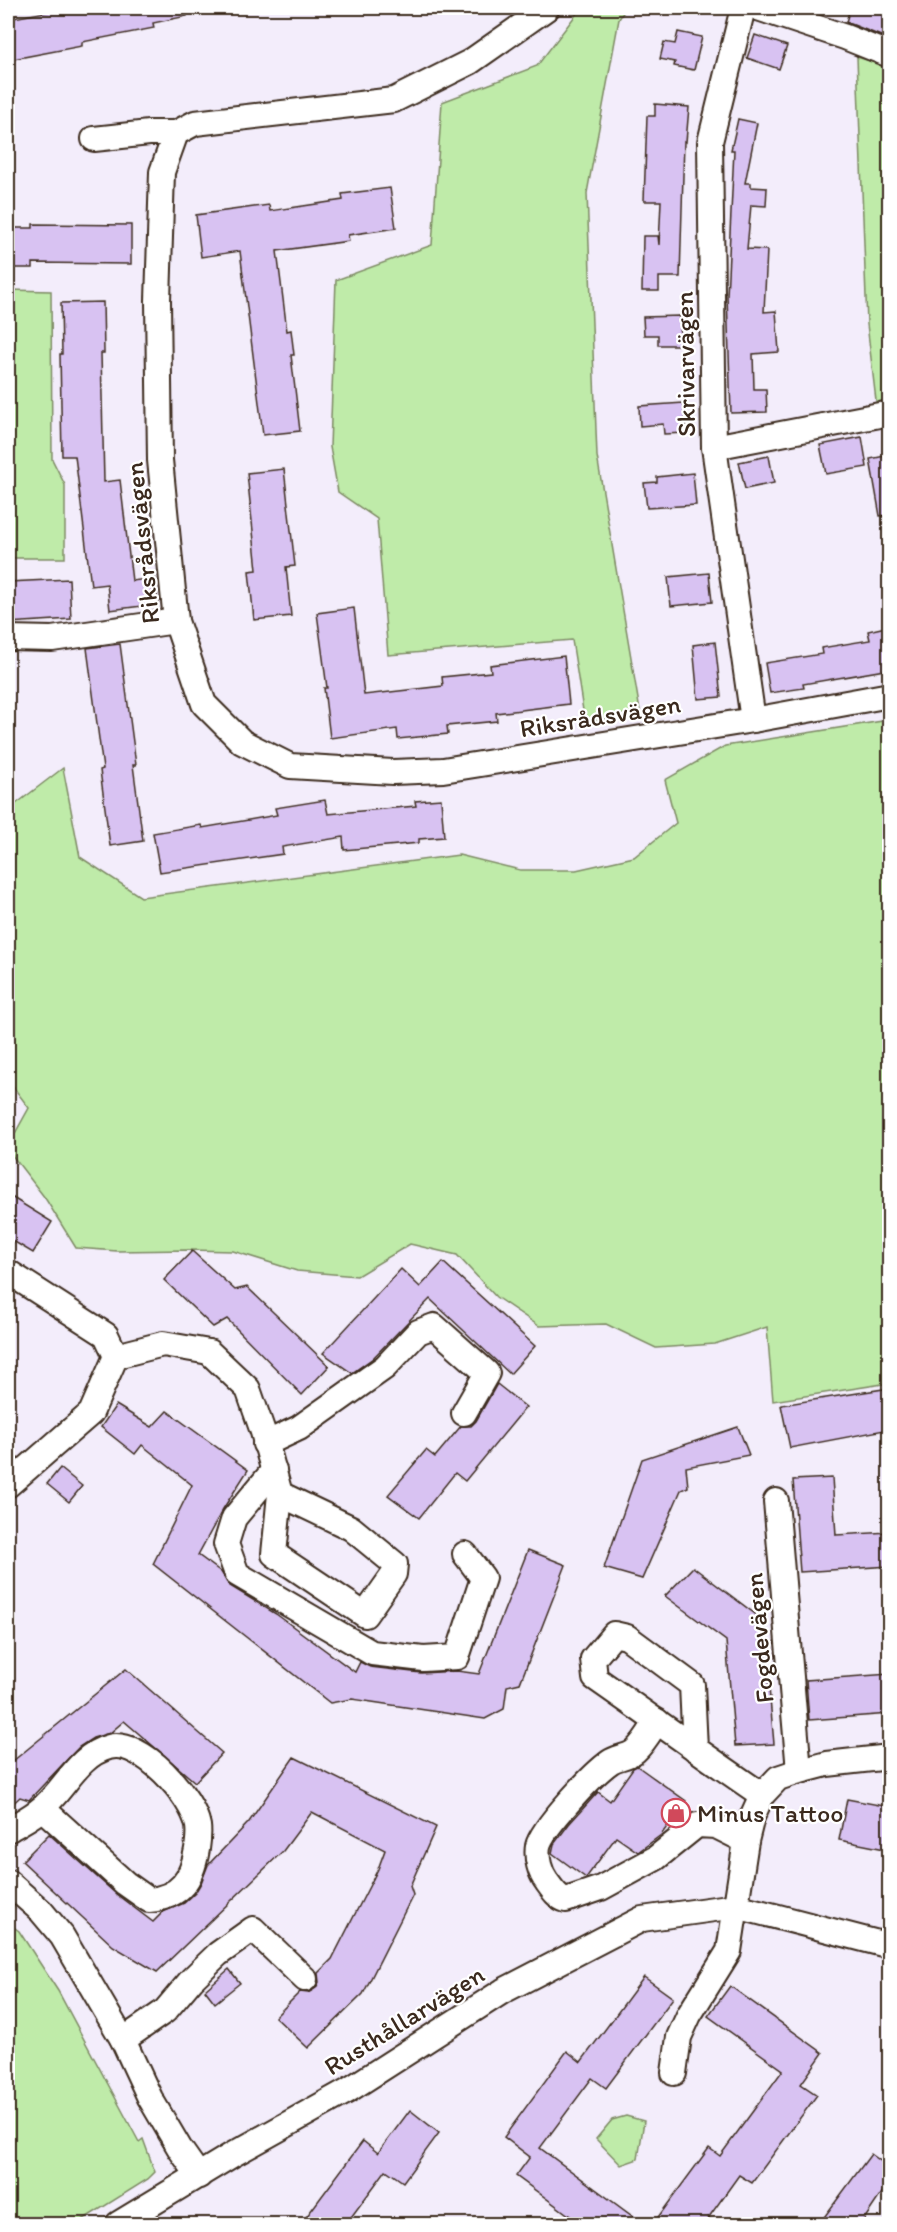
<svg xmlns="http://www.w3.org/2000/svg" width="897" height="2232" font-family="Itim,sans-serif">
<rect width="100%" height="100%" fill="#f3edfb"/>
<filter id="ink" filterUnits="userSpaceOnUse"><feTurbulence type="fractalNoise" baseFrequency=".0167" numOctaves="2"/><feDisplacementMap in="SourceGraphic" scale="12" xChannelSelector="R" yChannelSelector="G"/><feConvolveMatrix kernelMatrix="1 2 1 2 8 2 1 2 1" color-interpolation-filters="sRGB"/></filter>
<g filter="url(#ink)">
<!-- green -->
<g fill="#bfeba9" stroke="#7d8a64" stroke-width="1.5">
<path d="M581,8h45l-7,11 -32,174 10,263 43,255 -55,12 -13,-83 -184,15 -11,-136 -39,-27 -8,-45 6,-167 96,-35 10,-143 95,-36z"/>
<path d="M857,57l32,10 1,339 -13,3 -10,-85z"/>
<path d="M8,290l43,1 1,168 13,26v73h-57z"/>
<path d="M889,720v663l-116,18 -6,-74 -52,17 -59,4 -50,-24 -67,2 -43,-29 -39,-42 -47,-11 -53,32 -60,-5 -64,-20 -44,-1 -72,1 -41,-3 -31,-50 -37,-48v-4l21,-38 -21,-28v-270l55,-42 17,89 61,40 318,-42 61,15h56l58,-13 42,-34 -11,-43 60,-34z"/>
<path d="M8,1923l11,8 39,60 81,151 4,-3 12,33 -7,7 -72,45h-68z"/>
<path d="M626,2116l18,5 -6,38 -17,6 -25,-26 16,-19z"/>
</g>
<!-- building -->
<g fill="#d8c2f2" stroke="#3b2a1e" stroke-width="1.5">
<path d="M67,8h119l1,8 -34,7 1,5 -72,14v4l-74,14v-41z"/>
<path d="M850,8h40v20l-4,10 -40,-16z"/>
<path d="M678,32l24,5 -8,33 -20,-4 1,-4 -15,-3 4,-17 11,2z"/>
<path d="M755,35l32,11 -8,23 -32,-11z"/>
<path d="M655,104l34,3 -3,35 -2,-1 -4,136h-21v14h-17l1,-55h15l1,9 2,-44h-17l3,-85h8z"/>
<path d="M738,119l19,4 -12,60h6v4l16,1 -1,18 -15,-1 -4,44 20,1 -3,62 12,-1 3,41 -26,2 1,35h12l1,23 -36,1 -4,-117 7,-146h-3z"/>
<path d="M390,188l6,40 -48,7 1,6 -72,10 10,80 4,-1 3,25h-3l9,76 -37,4 -23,-184 -39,6 -5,-42 73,-10 1,6 73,-11 -1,-6z"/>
<path d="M33,224l98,1v39l-98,-1v5h-25v-40h25z"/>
<path d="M103,302l1,51h-3l3,129 16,-2 12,101 23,-3 3,26 -48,6 -3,-26 -16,2 -16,-130h-13l-2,-102h2l-1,-51z"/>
<path d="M680,316l1,29h-23v-10h-14l-1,-18z"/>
<path d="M684,403l2,30 -22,1 -1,-10 -23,2 -1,-20z"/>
<path d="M862,437l5,30 -41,7 -6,-29z"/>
<path d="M890,455v60l-10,1 -10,-57z"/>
<path d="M769,456l5,27 -29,6 -6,-27z"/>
<path d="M284,469l11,97 -9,1 5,49 -37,4 -5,-49 8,-1 -10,-97z"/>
<path d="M693,473l3,32 -49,3 -3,-25 13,-1v-5z"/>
<path d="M709,573l3,29 -41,4 -3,-29z"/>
<path d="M69,579l2,40 -63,4v-41z"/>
<path d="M354,608l10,87 79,-9 -1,-9 49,-5 -1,-7 74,-9 5,48 -73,9 1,8 -50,5 1,8 -50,5 -1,-10 -67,9 -6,-50h3l-10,-75z"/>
<path d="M890,626v43l-87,15 1,4 -34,5 -5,-30 57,-9 -1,-6 49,-8 -2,-9z"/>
<path d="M715,642l6,55 -23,2 -5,-54z"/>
<path d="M120,644l16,121h-3l10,76 -33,5 -10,-76 3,-1 -16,-121z"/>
<path d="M441,799l3,38 -25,2v4l-75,7 -1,-13 -61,10 1,7 -123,18 -7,-39 48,-8 1,3 75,-13 -2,-7 50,-8 3,14 88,-8 -1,-5z"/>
<path d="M8,1195l44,27 -19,31 -25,-15z"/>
<path d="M192,1251l43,39 12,-3 82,79 -27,29 -75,-76 -14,8 -49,-47z"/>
<path d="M443,1262l92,84 -25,28 -80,-75 -57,59 -21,15 -29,-20 78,-84 19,18z"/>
<path d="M497,1384l29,23 -61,74 -10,-8 -36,45 -31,-23 38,-45 9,7 26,-31h10l5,-5z"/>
<path d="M890,1388v41l-100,19 -9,-43z"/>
<path d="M116,1405l36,22 15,-16 81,59 -25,39 -25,46 23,17 9,14 46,28 79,58 5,-10 10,5 51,6 36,-2 22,3 49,-124 38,15 -46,118 -13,3 -3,23 -19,10 -133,-20 -22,4 -177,-139 39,-79 -50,-40 -7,9 -34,-27z"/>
<path d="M738,1427l11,28 -63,12 2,20 -7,3 -39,89 -38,-11 38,-109z"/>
<path d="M60,1468l22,18 -13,16 -22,-18z"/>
<path d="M832,1478l4,57 54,-3v34l-90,6 -7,-92z"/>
<path d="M693,1567l70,53 11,124 -39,2 -9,-105 -61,-45z"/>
<path d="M126,1669l96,84 -27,29 -71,-61 -14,12 -17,5 -14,9 -50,53 -9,-3 -12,11v-43z"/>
<path d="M890,1674v40l-81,6 -3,-40z"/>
<path d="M294,1757l142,70 -26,59 3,9 -50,99 -55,54 -33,-31 25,-25 8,1 8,-5 3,-6 -1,-9 14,-14 46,-90 7,-19 -73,-38 -29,39 -126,121 -44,-26 -91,-85 27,-27 67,60 37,28 10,-10 21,-9 11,-10 6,-10 7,-18 41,-43z"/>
<path d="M637,1766l49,35 -25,34 -23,17 -22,-15 -30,41 -34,-25 2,-9 15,-20 29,-32 12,9 23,-33z"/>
<path d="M847,1799l43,8v43l-51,-10z"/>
<path d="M229,1969l11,14 -25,20 -10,-13z"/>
<path d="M644,1977l29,21 -67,90 -14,-10 -52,70 103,76h-62l-65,-48 14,-19 -26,-20 63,-86 14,11z"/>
<path d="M730,1986l93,67 -22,31 16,11 -65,88 -13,-8 -35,49h-51l56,-76 11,8 63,-86 -75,-54z"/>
<path d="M410,2110l29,23 -36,49 -17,-12 -40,54h-45l62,-83 15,12z"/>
<path d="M871,2154l19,14v13l-29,43h-42z"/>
</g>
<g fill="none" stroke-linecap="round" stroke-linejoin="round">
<!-- minor casing -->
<g stroke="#3b2a1e" stroke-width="28">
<g id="minor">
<path d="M547,8l-77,54 -76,38 -199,23 -19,10 -14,39 -4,129 2,159 16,161 28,83 38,38 48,24 103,6 50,-2 310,-50 137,-25"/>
<path d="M743,8l-33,134 4,305 39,273"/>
<path d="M758,8l87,29 45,18"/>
<path d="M94,139l55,-6h27"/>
<path d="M714,447l176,-34"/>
<path d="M8,638l44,1 124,-18"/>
<path d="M8,1272l98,63 10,21 47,-12 46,8 39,37 15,43 17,62 -6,60 91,61 29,-41 1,-10 -44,-36 -71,-34"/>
<path d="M265,1444l34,-16 86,-61 33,-35 16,-6 53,47 -23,40"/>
<path d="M274,1470l-40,48 -8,26 11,30 135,79 51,6 34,-2 26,-79 -18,-24"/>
<path d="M8,1485l83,-72 25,-57"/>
<path d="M776,1501l23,270"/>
<path d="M657,1721c-7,11 -13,22 -22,30 -7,6 -18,6 -25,11 -17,12 -68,66 -72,84 -2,12 2,27 9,36 5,7 11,16 19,18l35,-12 55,-30 41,-33 19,1 30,15"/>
<path d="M695,1749l-3,-64 -65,-48 -13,-3 -21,25 2,19c56,39 111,79 167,117"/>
<path d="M8,1830c11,-7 24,-13 34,-22 23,-19 36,-53 67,-61 32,-9 84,50 89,79 1,7 0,16 -1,23 -5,30 -16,48 -48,51l-24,-17 -83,-75"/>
<path d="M8,1882l33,29 21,25 61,104 27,58 30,51 19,27"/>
<path d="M123,2040l42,-29 27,-32 26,-25 35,-25 52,50"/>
<path d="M674,2073l5,-36 10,-22 40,-64 17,-110 6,-24 10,-22 16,-17 15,-5 34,-9 63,-7"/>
<path d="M118,2224l114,-69 115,-64 156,-100 139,-72 94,-13 154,40"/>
</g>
</g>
<!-- minor -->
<use href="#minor" stroke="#fff" stroke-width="24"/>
</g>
</g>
<!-- icons -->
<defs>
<g id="shop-ring" transform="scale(1.5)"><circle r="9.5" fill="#fff" stroke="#d1495b" stroke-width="1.5"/><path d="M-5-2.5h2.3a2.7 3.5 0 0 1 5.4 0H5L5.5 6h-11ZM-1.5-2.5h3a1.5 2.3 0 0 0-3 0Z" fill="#d1495b"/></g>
</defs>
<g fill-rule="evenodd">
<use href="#shop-ring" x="676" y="1813"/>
</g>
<g text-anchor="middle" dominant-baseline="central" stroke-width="4.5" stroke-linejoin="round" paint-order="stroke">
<!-- street labels -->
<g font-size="26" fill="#3b2a1e" stroke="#fff">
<text transform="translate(685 364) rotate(-91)">Skrivarvägen</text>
<text transform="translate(142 543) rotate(-96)">Riksrådsvägen</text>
<text transform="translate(600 716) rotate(-9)">Riksrådsvägen</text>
<text transform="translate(759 1638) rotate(-95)">Fogdevägen</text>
<text transform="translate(404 2020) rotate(-32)">Rusthållarvägen</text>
</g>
<!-- poi labels -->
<g font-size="26" fill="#3b2a1e" stroke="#fff" text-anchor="start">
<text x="697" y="1813">Minus Tattoo</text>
</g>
</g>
<!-- margin -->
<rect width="897" height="2232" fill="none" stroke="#fff" stroke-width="30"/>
<rect x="15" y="15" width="867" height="2202" fill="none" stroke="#3b2a1e" stroke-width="2" filter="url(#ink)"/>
</svg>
